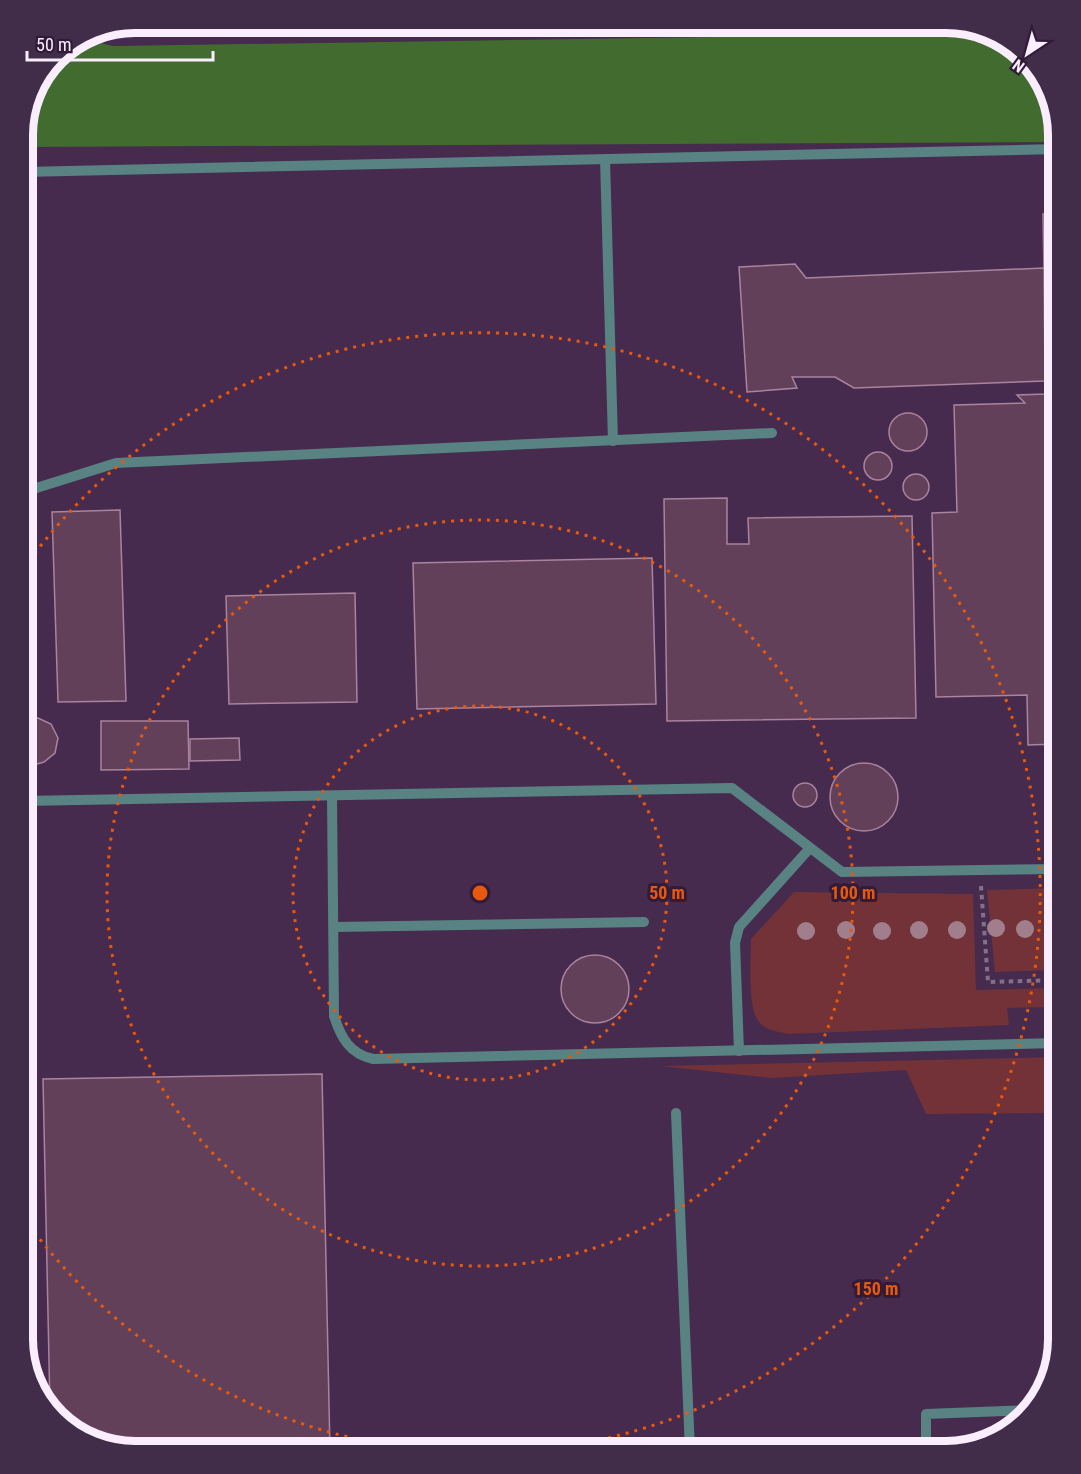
<svg xmlns="http://www.w3.org/2000/svg" width="1081" height="1474" font-family="'Roboto Condensed',sans-serif">
<rect width="100%" height="100%" fill="#3b2543"/>
<!-- built -->
<g fill="#462b4f">
<path d="M135,23h818l33,10 -873,13 -24,-6z"/>
<path d="M931,80l127,55v1205l-14,55 -41,41 -56,15h-819l-50,-15 -40,-40 -15,-57v-1212l6,-24z"/>
</g>
<!-- green -->
<g fill="#723237">
<path d="M1058,888v82l-63,2 -8,-82z"/>
<path d="M794,892l179,2 3,96 82,-2v19l-51,1 2,17 -220,9c-10,-2 -23,-3 -30,-12 -12,-14 -8,-64 -8,-83z"/>
<path d="M1058,1057v71h-2l-7,-15 -123,1 -20,-44 -134,8 -111,-12z"/>
</g>
<!-- water -->
<path fill="#426b2f" d="M986,33l17,5 40,40 15,64 -1035,5v-20l11,-42 26,-34 29,-11 24,6z"/>
<!-- building -->
<g fill="#624059" stroke="#aa839f" stroke-width="1.5">
<path d="M1058,213v531l-30,1 -1,-50 -91,2 -4,-184 25,-1 -3,-107 71,-2 -8,-8 29,-1 -3,-180z"/>
<path d="M795,264l11,14 238,-10 1,113 -191,7 -19,-11h-43l5,11 -50,4 -8,-125z"/>
<circle cx="908" cy="432" r="19"/>
<circle cx="878" cy="466" r="14"/>
<circle cx="916" cy="487" r="13"/>
<path d="M727,498v46h22l-1,-26 164,-2 4,202 -249,3 -3,-222z"/>
<path d="M120,510l6,191 -68,1 -6,-190z"/>
<path d="M652,558l4,146 -239,5 -4,-146z"/>
<path d="M355,593l2,109 -128,2 -3,-108z"/>
<path d="M30,718h8l13,6 7,14 -3,15 -11,9 -7,2 -14,-3v-39z"/>
<path d="M101,721h87l1,48 -88,1z"/>
<path d="M239,738l1,22 -50,1v-22z"/>
<path d="M1056,757h2v94z"/>
<circle cx="864" cy="797" r="34"/>
<circle cx="805" cy="795" r="12"/>
<circle cx="595" cy="989" r="34"/>
<path d="M322,1074l8,377h-202l-50,-15 -28,-28 -7,-329z"/>
</g>
<g fill="none" stroke-linecap="round" stroke-linejoin="round">
<!-- path -->
<path stroke="#83718a" stroke-width="4" stroke-dasharray="4.5 4.5" stroke-linecap="butt" d="M981,886l7,96 70,-2"/>
<!-- lane -->
<g stroke="#598282" stroke-width="10">
<path d="M605,159l8,282"/>
<path d="M23,172l1035,-23"/>
<path d="M30,490l86,-27 656,-30"/>
<path d="M23,492l7,-2 -7,-214"/>
<path d="M332,796l2,220c7,22 16,38 39,43l685,-16"/>
<path d="M23,801l709,-13 110,84 216,-3"/>
<path d="M334,927l310,-5"/>
<path d="M739,1051l-4,-108 4,-16 71,-79"/>
<path d="M676,1113l14,338"/>
<path d="M1052,1127l3,227"/>
<path d="M926,1451v-37l103,-4"/>
</g>
</g>
<!-- trees -->
<g fill="#a17e8c">
<circle cx="996" cy="928" r="9"/>
<circle cx="1025" cy="929" r="9"/>
<circle cx="846" cy="930" r="9"/>
<circle cx="919" cy="930" r="9"/>
<circle cx="957" cy="930" r="9"/>
<circle cx="806" cy="931" r="9"/>
<circle cx="882" cy="931" r="9"/>
</g>
<!-- distance rings -->
<g fill="none" stroke="#e8590c" stroke-width="3" stroke-dasharray="3 6">
<circle cx="480" cy="893" r="187"/>
<circle cx="480" cy="893" r="373"/>
<path d="M436 1451A560 560 0 0 1 24 1218M24 568A560 560 0 1 1 524 1451"/>
</g>
<!-- crop -->
<path d="M0 0H1081V1474H0ZM135 33H946A102 102 0 0 1 1048 135V1339A102 102 0 0 1 946 1441H135A102 102 0 0 1 33 1339V135A102 102 0 0 1 135 33Z" fill="#412c49" fill-rule="evenodd"/>
<path fill="none" stroke="#faeefe" stroke-width="8" d="M135 33H946A102 102 0 0 1 1048 135V1339A102 102 0 0 1 946 1441H135A102 102 0 0 1 33 1339V135A102 102 0 0 1 135 33Z"/>
<circle cx="480" cy="893" r="9" fill="#e8590c" stroke="#311b39" stroke-width="3"/>
<g font-size="18" text-anchor="middle" font-weight="bold" fill="#e8590c" stroke="#311b39" stroke-width="6" stroke-linejoin="round" paint-order="stroke">
<text x="667" y="899">50 m</text>
<text x="853" y="899">100 m</text>
<text x="876" y="1295">150 m</text>
</g>
<!-- north arrow -->
<g transform="translate(1027 54) rotate(216)" stroke="#311b39" stroke-width="4.5" paint-order="stroke">
<path d="M0-4.5L10 22L0 15L-10 22Z" fill="#faeefe"/>
<text y="-9" font-size="16" font-weight="bold" text-anchor="middle" fill="#faeefe">N</text>
</g>
<!-- scale -->
<path d="M27 51v9h186v-9" fill="none" stroke="#faeefe" stroke-width="3"/>
<text x="36" y="51" font-size="18" fill="#faeefe" stroke="#311b39" stroke-width="4.5" paint-order="stroke">50 m</text>
</svg>
